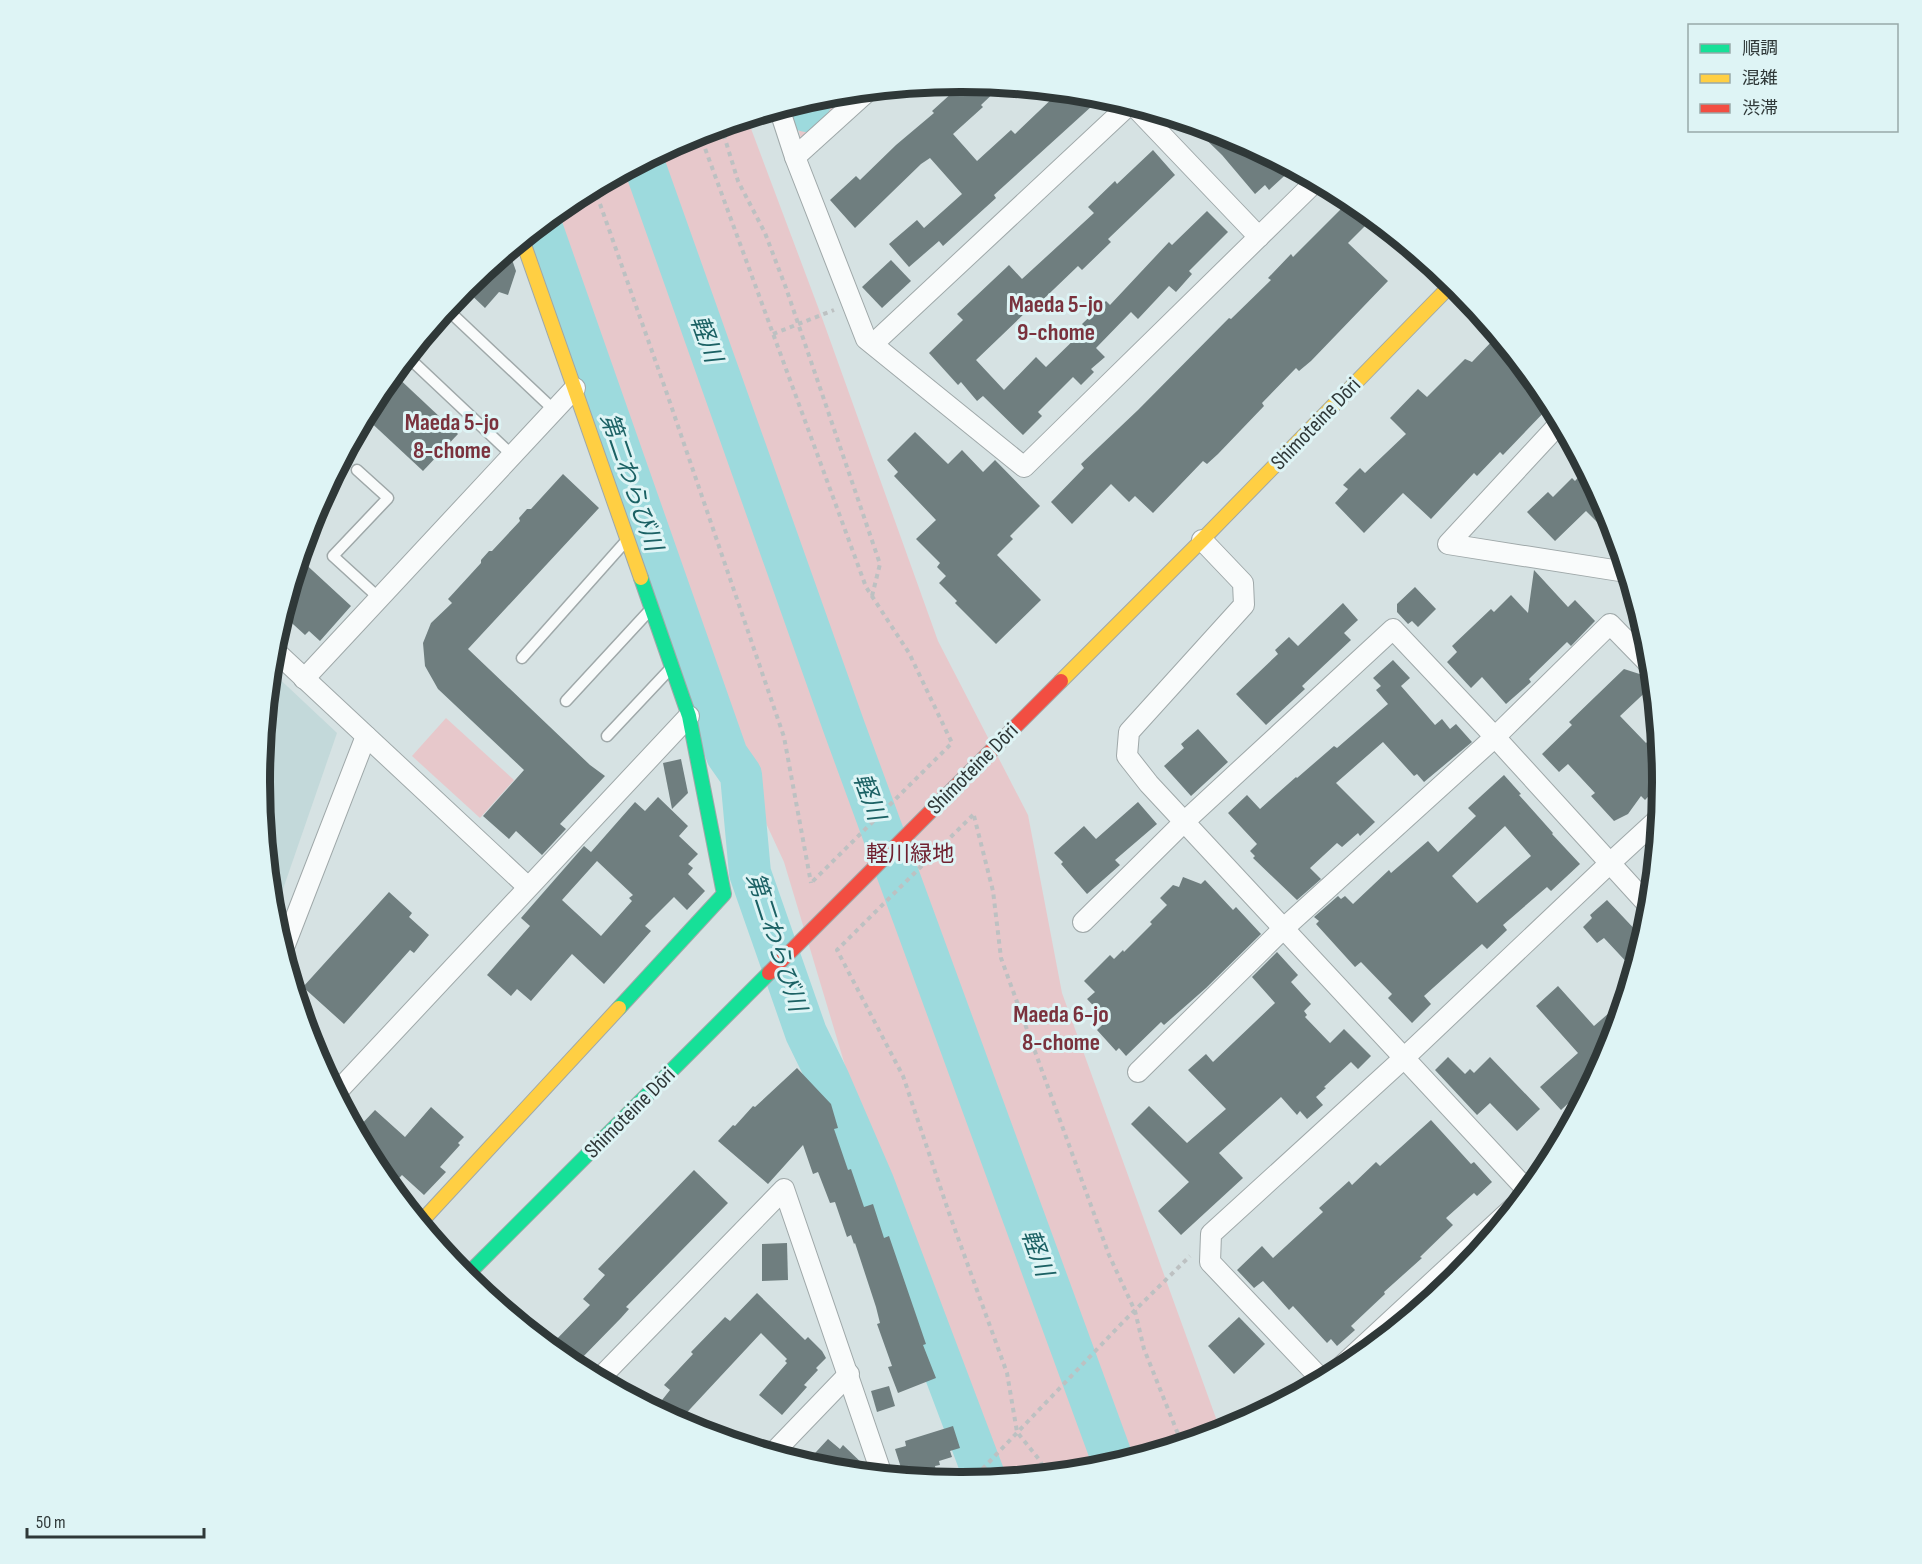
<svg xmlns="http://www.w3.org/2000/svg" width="1922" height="1564" font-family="'Sofia Sans Condensed','Noto Sans JP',sans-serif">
<rect width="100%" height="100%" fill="#d6e2e3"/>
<!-- built -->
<path fill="#c3d9da" d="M271,671l66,62 -64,185 -13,-136z"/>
<!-- green -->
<g fill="#e7c8cb">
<path d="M858,91l-56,51 -11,-38 34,-10z"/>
<path d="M747,118l74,197 117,326 90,174 34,178 159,439 -124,38 -106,10 -138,-388 -69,-230 -79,-171 -163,-468 30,-24 121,-65z"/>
<path d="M446,718l68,62 -34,38 -68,-62z"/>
</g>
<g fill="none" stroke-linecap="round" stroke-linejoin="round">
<!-- river -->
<g stroke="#9ddadd" stroke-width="42">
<path d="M806,111l6,-13"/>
<path d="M643,161l201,566 270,737"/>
<path d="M541,225l186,530 14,20 9,98 56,160 23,47 44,102 113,299"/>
</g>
</g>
<!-- building -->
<g fill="#6f7e7f" fill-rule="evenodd">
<path d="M965,81l37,4 -21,20 2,2 -30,27 24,27 34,-31 4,4 45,-43 43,5 -109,99 2,3 -53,48 -4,-5 -30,26 -20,-23 28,-24 7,8 38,-34 -32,-36 -9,6 -66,64 -25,-28 26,-24 4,4 36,-35 38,-32 -2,-2z"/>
<path d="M1188,122l42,12 63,34 -24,22 -4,-5 -10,9 -33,-39z"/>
<path d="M1153,150l22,25 -67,64 3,3 -29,28 -4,-4 -49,47 -2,-2 -51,49 28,30 32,-33 10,10 40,-39 -4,-4 24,-23 4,4 59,-63 3,3 35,-34 21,21 -39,39 3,3 -16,18 -7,-6 -31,33 -7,-7 -35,36 9,9 -14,12 3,3 -13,13 -8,-8 -35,35 4,4 -19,19 -40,-39 -6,5 -16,-19 -3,3 -29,-32 34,-33 -6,-6 52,-49 13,14 72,-66 -6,-6 27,-26 2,3z"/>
<path d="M1351,199l22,19 -25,25 40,38 -77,80 -12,10 -3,-3 -34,35 2,3 -46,48 -11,10 -4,-3 -50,52 -18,-17 -6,6 -18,-18 -39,40 -21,-22 33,-34 -3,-4 57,-54 91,-92 2,1 40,-39 -3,-2 23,-24 2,3z"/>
<path d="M509,251l7,20 -8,24 -9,-3 -14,16 -19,-18 14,-16z"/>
<path d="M891,260l20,21 -29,27 -20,-21z"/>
<path d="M1497,336l19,23 -2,1 22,23 -5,6 18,18 -46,48 -3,-3 -23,24 -3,-3 -43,46 -28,-26 -39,40 -29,-30 13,-14 -5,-4 17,-17 5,5 41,-39 -16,-16 28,-29 9,8 38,-38 7,3z"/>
<path d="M394,374l64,60 -35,37 -58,-54 13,-25z"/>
<path d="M915,432l33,32 14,-14 21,22 12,-12 45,46 -30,30 3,3 -16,16 44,45 -45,44 -41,-41 2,-2 -18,-18 7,-7 -9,-9 3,-4 -24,-24 20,-19 -42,-44 4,-4 -11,-12z"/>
<path d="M1585,470l24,44 8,28 -31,-31 -31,30 -28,-29 21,-20 5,5 19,-19 3,3z"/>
<path d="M563,474l36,34 -131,141 122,116 15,11 -45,48 6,5 -24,26 -26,-24 -7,8 -26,-23 41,-46 -86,-81 -13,-23 -2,-23 8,-20 21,-20 -4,-4 33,-36v-3l8,-9h3l28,-30 -1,-3 8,-9h4z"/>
<path d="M300,559l51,47 -31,35 -11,-10 -4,4 -22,-20z"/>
<path d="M1534,570l34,37 7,-7 20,21 -24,25 -4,-4 -38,37 2,3 -25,22 -24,-27 -11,11 -24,-26 10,-10 -5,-6 39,-37 3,3 17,-17 17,18z"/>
<path d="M1415,587l21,22 -18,18 -6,-6 -4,3 -11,-12v-8z"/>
<path d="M1343,603l15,17 -14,13 7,7 -49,46 3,3 -39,36 -30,-31 42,-40 -3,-4 14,-13 9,9z"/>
<path d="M1393,660l17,18 -9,8 34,39 7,-6 8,10 6,-5 16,18 -48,40 -7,-8 -3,2 -31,-34 -47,41 39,39 -15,14 -2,-3 -16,14 -5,-4 -27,25 11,11 -24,21 -44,-42 2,-2 -5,-5 7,-7 -29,-31 19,-18 13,14 36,-32 1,1 37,-32 3,2 51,-44 -12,-14 5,-4 -8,-8z"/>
<path d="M1624,669l28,9 1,7 -33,31 26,27 11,-10 5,49 -17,18 -4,-4 -13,18 -14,7 -23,-25 4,-3 -27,-29 -9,8 -17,-18 30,-29 -3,-3z"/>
<path d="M1198,729l30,33 -37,34 -27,-30 20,-18 -3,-4z"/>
<path d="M681,759l7,34 -16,16 -9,-46z"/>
<path d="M1504,775l17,19 -2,1 34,38 -1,1 28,30 -29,27 -4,-4 -44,38 4,5 -20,19 -5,-5 -58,52 7,8 -19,19 -24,-25 4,-4 -31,-32 -6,5 -39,-43 3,-3 -5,-4 24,-21 3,3 4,-3 8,8 36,-34 2,3 37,-32 10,11 38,-36 -8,-8zM1505,826l26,30 -54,47 -25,-27z"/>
<path d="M658,797l30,29 -9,10 19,18 -10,10 5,4 -5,6 17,17 -18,19 -13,-13 -29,29 6,5 -47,53 -32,-30 -41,47 -14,-12 -6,7 -24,-21 43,-49 -9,-8 63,-72 7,6 44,-50 10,9zM597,861l36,34 -4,3 3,3 -31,35 -39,-36z"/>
<path d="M1138,802l19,22 -42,36 5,5 -33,29 -26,-30 2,-2 -9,-9 30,-27 12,13z"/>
<path d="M1183,877l18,7 4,-4 28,30 3,-3 25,27 -55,54 -42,37 -3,-3 -35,34 -7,-8 -3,3 -19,-21 10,-10 -20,-21 8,-7 -11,-11 26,-26 4,4 9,-9 1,2 28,-28 -2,-2 17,-17 -7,-7 13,-13 6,2z"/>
<path d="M389,892l23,21 -3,4 20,18 -15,18 -4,-3 -66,74 -41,-37z"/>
<path d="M1607,900l36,38 -10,31 -29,-31 -7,5 -14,-16 9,-9 -2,-3z"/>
<path d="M1277,952l21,23 -7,7 20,22 -7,7 3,4 -2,2 25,26 14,-14 27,27 -13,13 -7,-7 -27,25 2,1 -10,9 7,8 -16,14 -7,-8 -3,4 -16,-18 -62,56 24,25 -62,57 -23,-24 31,-29 -58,-58 18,-18 38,37 39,-34 -38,-39 18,-16 7,8 62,-59 -23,-26z"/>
<path d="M1558,986l36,40 30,-26 -15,51 -21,38 -12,11 -2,-2 -13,12 -21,-23 38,-34 -42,-47z"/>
<path d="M1448,1057l17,17 5,-5 4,4 16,-16 50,52 -23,22 -27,-28 -13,12 -42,-45z"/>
<path d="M797,1068l34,36 7,24 -4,1 14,41 3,-1 13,38 9,-3 11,34 5,-2 37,108 -3,1 13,33 -38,15 -10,-26 4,-1 -15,-42 3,-1 -4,-16 -21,-64 -1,1 -3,-9 -4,2 -12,-35 -5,1 -12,-31 -5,2 -10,-29 -35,39 -50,-43 15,-16 2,1 18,-20 2,1z"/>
<path d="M431,1107l33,30 -6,6 2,2 -20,22 6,5 -22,23 -22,-20 -3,3 -35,-32 -8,-16 19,-20 30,27z"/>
<path d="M1431,1120l40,44 3,-2 18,20 -15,14 -3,-3 -28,25 7,7 -33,32 2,1 -38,34 1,2 -34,32 4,4 -18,16 -6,-7 -4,4 -34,-37 -4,4 -26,-29 -9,7 -17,-18 25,-24 11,12 50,-46 -4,-4 30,-27 3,4 24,-23 4,4z"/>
<path d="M694,1170l34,33 -102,104 3,2 -8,9 -47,48 -3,-1 -22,-18 41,-42 -7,-6 22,-24 -7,-6z"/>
<path d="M787,1243l1,37 -26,1v-37z"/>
<path d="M757,1293l48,47 3,-3 14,14 4,7 -10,10 2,2 -14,15 3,2 -25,28 -23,-20 28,-32 -2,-2 2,-2 -26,-26 -83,89 -23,-13 15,-19 -6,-5 29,-31 -2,-2 34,-35 5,4z"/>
<path d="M1239,1317l26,27 -31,30 -26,-28z"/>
<path d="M889,1386l6,20 -18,6 -6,-21z"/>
<path d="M953,1426l7,22 -10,3 2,6 -13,4 1,4 -5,1 2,9 -14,4 -19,-2 -9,-28 11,-3 -1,-5z"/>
<path d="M828,1439l12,10 3,-4 24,23 2,6 -45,-5 -19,-5z"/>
</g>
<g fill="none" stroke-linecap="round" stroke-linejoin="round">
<!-- lane casing -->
<g stroke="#9fa8a9" stroke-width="13">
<g id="lane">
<path d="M451,313l103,97"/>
<path d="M409,358l103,97"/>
<path d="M357,470l31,28 -55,58 46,42"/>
<path d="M522,658l104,-117"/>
<path d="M566,701l84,-91"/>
<path d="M607,736l63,-67"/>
</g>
</g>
<!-- street casing -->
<g stroke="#9fa8a9" stroke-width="22">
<g id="street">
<path d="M1134,106l125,131"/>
<path d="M779,108l16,49 71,182 158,128 292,-286"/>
<path d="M795,157l74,-67"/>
<path d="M873,344l257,-240"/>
<path d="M1560,423l-112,121 178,28"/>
<path d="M1202,540l41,43 1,22 -115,127 -2,24 22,28 379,407"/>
<path d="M273,649l255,238"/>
<path d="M304,679l271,-291"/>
<path d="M1083,922l101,-100 209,-193 102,108 155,170"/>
<path d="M283,950l83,-214"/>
<path d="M1138,1072l145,-143 212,-192 115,-113 41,42"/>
<path d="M336,1093l353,-377"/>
<path d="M1333,1374l184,-170"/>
<path d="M599,1379l185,-190 98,286"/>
<path d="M1322,1380l-112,-118 1,-28 193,-176 205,-194 49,-45"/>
<path d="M772,1454l77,-80"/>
</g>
</g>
<!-- fast casing -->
<g stroke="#9fa8a9" stroke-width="16">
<g id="fast">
<path d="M619,1008l105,-114 -35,-178 -48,-138"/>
<path d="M465,1277l304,-304"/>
</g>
</g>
<!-- slow casing -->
<g stroke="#9fa8a9" stroke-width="16">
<g id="slow">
<path d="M522,239l119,339"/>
<path d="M1061,681l141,-141 251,-257"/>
<path d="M420,1223l199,-215"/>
</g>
</g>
<!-- jam casing -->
<g stroke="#9fa8a9" stroke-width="16">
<path id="jam" d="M769,973l292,-292"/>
</g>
<!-- path -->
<g stroke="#bdc1c2" stroke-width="4" stroke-dasharray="4.5 4.5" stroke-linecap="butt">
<path d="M721,126l17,55 27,52 21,55 94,276 -8,32"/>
<path d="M699,132l167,455 43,66 43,90 -141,140"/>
<path d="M594,187l71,201 119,349 27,146"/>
<path d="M773,334l61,-24"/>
<path d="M973,815l-136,135 66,126 46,137 58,160 10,59 24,30 4,13"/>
<path d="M974,816l19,75 8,67 108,297 26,56 9,38 38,95"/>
<path d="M970,1482l156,-163 64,-63"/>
</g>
<!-- lane -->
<use href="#lane" stroke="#f9fbfb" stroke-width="10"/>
<!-- street -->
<use href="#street" stroke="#f9fbfb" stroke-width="20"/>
<!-- fast -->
<use href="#fast" stroke="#16e098" stroke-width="14"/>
<!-- slow -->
<use href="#slow" stroke="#ffcf43" stroke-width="14"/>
<!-- jam -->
<use href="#jam" stroke="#f24e42" stroke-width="14"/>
</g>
<g text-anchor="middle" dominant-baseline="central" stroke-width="6" stroke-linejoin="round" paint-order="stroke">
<!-- street labels -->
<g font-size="22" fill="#2f3838" stroke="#def4f5">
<text transform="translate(1316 424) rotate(-46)">Shimoteine Dōri</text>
<text transform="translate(973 769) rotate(-45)">Shimoteine Dōri</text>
<text transform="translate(630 1113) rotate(-45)">Shimoteine Dōri</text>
</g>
<!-- park labels -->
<g font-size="22" fill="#702130" stroke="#def4f5">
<text x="910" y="854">軽川緑地</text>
</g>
<!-- neighbourhood labels -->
<g font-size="24" font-weight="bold" fill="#7a323d" stroke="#def4f5">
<text x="1056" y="304">Maeda 5-jo<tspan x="1056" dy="28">9-chome</tspan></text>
<text x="452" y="422">Maeda 5-jo<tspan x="452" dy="28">8-chome</tspan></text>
<text x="1061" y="1014">Maeda 6-jo<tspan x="1061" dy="28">8-chome</tspan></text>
</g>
<!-- water labels -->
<g font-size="24" font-style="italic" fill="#1b6164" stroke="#def4f5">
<text transform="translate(706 339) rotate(70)">軽川</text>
<text transform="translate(631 482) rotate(71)">第二わらび川</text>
<text transform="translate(869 797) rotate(70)">軽川</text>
<text transform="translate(776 942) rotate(72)">第二わらび川</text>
<text transform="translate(1037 1253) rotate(70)">軽川</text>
</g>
</g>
<!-- crop -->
<path d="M0 0H1922V1564H0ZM960 92H962A690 690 0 0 1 1652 782V782A690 690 0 0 1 962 1472H960A690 690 0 0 1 270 782V782A690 690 0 0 1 960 92Z" fill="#def4f5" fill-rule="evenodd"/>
<path fill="none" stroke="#2f3838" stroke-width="8" d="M960 92H962A690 690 0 0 1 1652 782V782A690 690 0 0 1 962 1472H960A690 690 0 0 1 270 782V782A690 690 0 0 1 960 92Z"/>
<!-- legend -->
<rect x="1688" y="24" width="210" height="108" fill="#def4f5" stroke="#98a9a9" stroke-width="1.5"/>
<rect x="1700" y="44" width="30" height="9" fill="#16e098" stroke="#98a9a9" stroke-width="1.5"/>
<text x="1742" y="54" font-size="18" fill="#2f3838">順調</text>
<rect x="1700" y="74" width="30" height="9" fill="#ffcf43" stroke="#98a9a9" stroke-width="1.5"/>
<text x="1742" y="84" font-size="18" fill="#2f3838">混雑</text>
<rect x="1700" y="104" width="30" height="9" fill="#f24e42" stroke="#98a9a9" stroke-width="1.5"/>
<text x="1742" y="114" font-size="18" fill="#2f3838">渋滞</text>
<!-- scale -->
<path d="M27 1528v9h177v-9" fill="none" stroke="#2f3838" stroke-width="3"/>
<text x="36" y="1528" font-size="18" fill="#2f3838" stroke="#def4f5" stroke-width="4.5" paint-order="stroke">50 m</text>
</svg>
